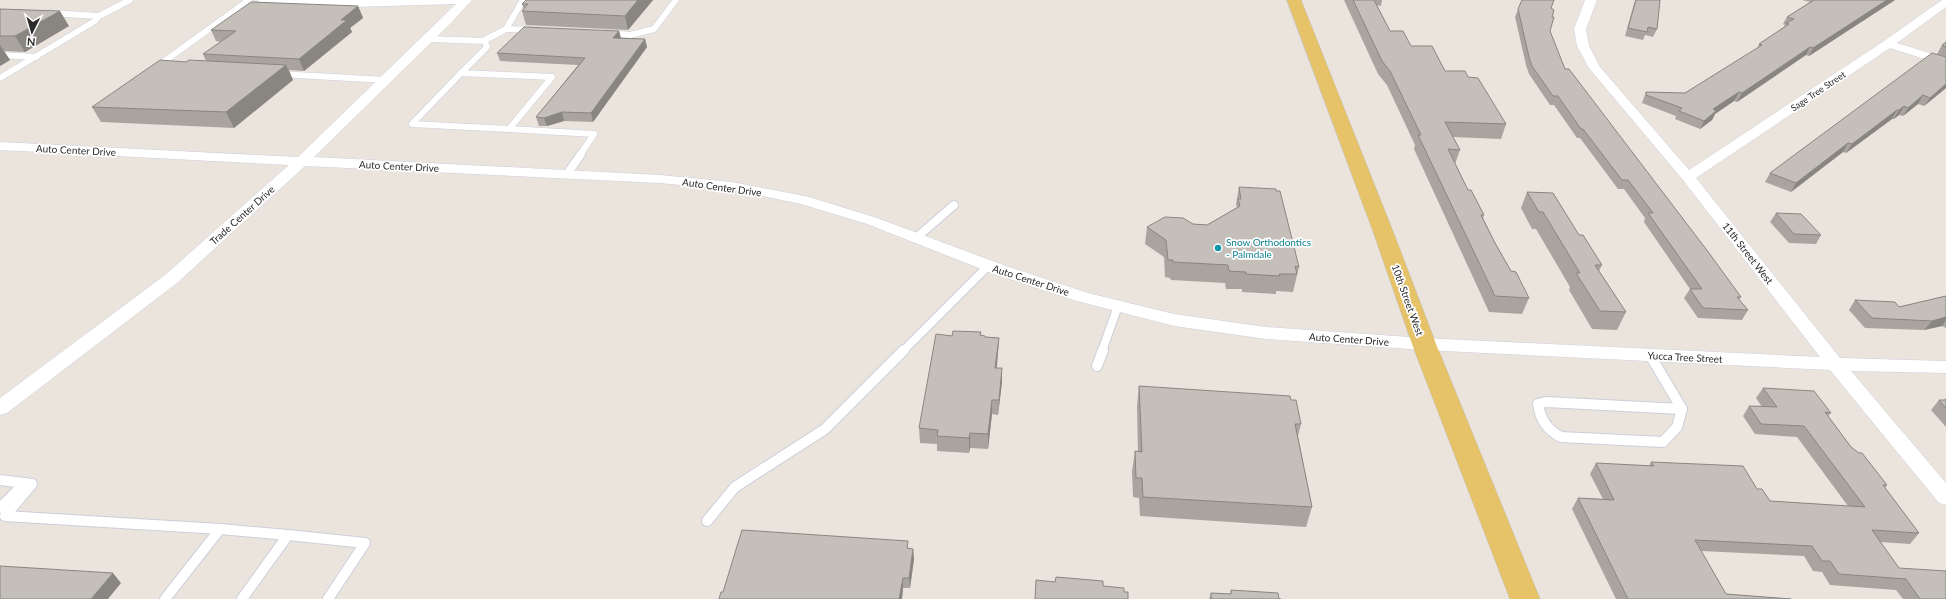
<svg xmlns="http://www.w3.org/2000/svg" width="1946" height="599" font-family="Lato,sans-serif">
<rect width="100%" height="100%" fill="#ebe4dd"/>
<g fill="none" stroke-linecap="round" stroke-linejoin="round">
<!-- lane-far2 casing -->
<g stroke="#cccfdb" stroke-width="7">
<g id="lane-far2">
<path d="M99,16l31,-16"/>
<path d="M506,29l26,1"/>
<path d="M607,33l23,2 24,-6 22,-29"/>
<path d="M428,39l57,2 2,6 -26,26 91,4 -43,52 85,5 -14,21"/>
<path d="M483,41l23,-12 17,-29"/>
<path d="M0,55l36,2"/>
<path d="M155,68l94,-68"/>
<path d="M461,73l-49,51 97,5"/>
<path d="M279,74l107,6"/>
<path d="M0,78l95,-57 4,-5 -49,-3"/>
</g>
</g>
<!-- lane-far1 casing -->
<g stroke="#cccfdb" stroke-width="10">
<g id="lane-far1">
<path d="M567,174l14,-20"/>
<path d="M916,238l38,-33"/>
<path d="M903,351l85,-85"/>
<path d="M1102,351l16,-45"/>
</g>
</g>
<!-- lane casing -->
<g stroke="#cccfdb" stroke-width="12">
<g id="lane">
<path d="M1650,355l32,54"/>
<path d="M1097,366l6,-16"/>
<path d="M1546,402l136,7 -5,18 -14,15 -102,-5c-14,-7 -21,-18 -23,-33z"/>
<path d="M0,480l32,4 -27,32 215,13 -55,70"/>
<path d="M0,508l25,-25"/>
<path d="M707,521l28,-34 90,-58 79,-79"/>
<path d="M220,529l68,6"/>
<path d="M242,599l46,-64 77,8 -37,56"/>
</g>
</g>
<!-- street casing -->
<g stroke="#cccfdb" stroke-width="1">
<path id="street" d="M256,0h216l-22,24 -136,133 346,18 72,7 77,15 68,21 129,48 82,27 86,21 92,13 158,11 396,19 -137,-177 -94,-112 -12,-22 -3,-17 11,-29h12l-11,29 3,17 11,21 89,103 195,-129 58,-41h4v7l-49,36 49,15v8l-56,-18 -194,130 144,180 106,3v12l-95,-2 95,112v22l-7,-2 -109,-133 -406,-20 -158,-11 -92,-13 -97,-25 -83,-27 -127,-50 -66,-20 -69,-14 -72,-7 -355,-17 -128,117 -170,130 -7,2v-17l165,-123 124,-110 -289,-15v-8l298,15 158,-153 -103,3 -91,-4z"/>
</g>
<!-- primary casing -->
<g stroke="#c3c3c3" stroke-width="1">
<path id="primary" d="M1287,0h14l93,234 42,110 104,255h-30l-98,-255 -38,-110z"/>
</g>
<!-- lane-far2 -->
<use href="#lane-far2" stroke="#fff" stroke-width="6"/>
<!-- lane-far1 -->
<use href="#lane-far1" stroke="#fff" stroke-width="8"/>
<!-- lane -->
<use href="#lane" stroke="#fff" stroke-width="10"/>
<!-- street -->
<use href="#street" fill="#fff" fill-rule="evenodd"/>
<!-- primary -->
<use href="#primary" fill="#e6c268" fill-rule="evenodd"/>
</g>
<!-- wall -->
<g fill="#a9a49f">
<path d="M526,0h127l-25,30 -102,-5 -4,-14 2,-2 -2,-5z"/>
<path d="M1344,0h38l-1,6 -4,-1 13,26 55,40 23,6 38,47 -5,15 -48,-2 7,13 -5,14 13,26 16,25 -1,3 12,25 16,28 18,27 -7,16 -33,-2 -75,-163 1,-4 -28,-60 -9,-11z"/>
<path d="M1522,0h32l-3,8 1,9 -2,14 15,38 176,228 -2,2 9,11 -6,10 -44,-2 -14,-20 6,-9 -46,-67 1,-4 -21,-29h-6l-38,-51h-3l-23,-33h-4l-21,-31 -3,-9 -11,-48z"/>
<path d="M1635,0h25l-3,29 -4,8 -8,-2 -2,5 -18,-4z"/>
<path d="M1802,0h93l-86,56 -3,-1 -69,47 -3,-1 -19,13 -3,6 -12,9 -25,-10 1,-3 -34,-13 4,-11 39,1 72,-44 2,-5 25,-17 1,-2 -2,-1 4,-7 23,-15z"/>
<path d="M358,6l5,12 -13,10 2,4 -48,39 -15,-1 4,10 -59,48 -133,-6 -9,-15 94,-45 20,-1 -3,-7 18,-12 -5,-1 -5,-11z"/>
<path d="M0,9l69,17 -44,26 -21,-1 6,9 -10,6z"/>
<path d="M619,31l2,7 24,1 2,8 -54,75 -29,-1 -17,5h-8l-3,-9 42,-52 -78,-4 -3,-8z"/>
<path d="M1946,42v15l-9,-3 5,-9z"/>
<path d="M1946,57v31l-22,18 -6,-2 -15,12 -4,-1 -5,4h-2l-46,34 -3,-1 -52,40 -26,-10 5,-9z"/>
<path d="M1239,187l60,80 -6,25 -17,-1v3l-34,-2v-3h-16l-1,-6 -54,-3 -1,-2 -5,-1 -1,-20 -19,-13 2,-17 46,-3 14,1 30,-17 -1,-4z"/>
<path d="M1527,192l52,43 23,30 -3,6 27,41 -9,18 -25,-1 -23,-39 1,-3 -34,-58h-4l-11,-21z"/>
<path d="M1776,213l45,22 -5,9 -27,-1 -19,-21z"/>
<path d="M1946,296v32l-4,-2 -18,4 -59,-2 -16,-18 6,-10 44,7z"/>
<path d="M981,335l4,2 14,1 -1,14 -1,16 5,14 -4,33 -6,-1 -4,35 -18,-1 -1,5 -32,-2v-7l-17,-1 -1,-15 33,-92z"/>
<path d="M1139,386l152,14 10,24 -3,12 14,71 -6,20 -166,-11 -1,-18 -6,-1 -1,-26 3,-20 3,1 -1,-46z"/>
<path d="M1763,388l68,25 -3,3 23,31 36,38 -2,3 34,45 -9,11 -30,-2 19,26 47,31h-43l-7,-9 -66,-5 -8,-13 -9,-1 -9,-15 -103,-5 25,43 65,5h-175l-44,-90 6,-11 25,1 -13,-25 6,-11 53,3 2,-4 106,27 13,12 78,5 -51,-69 -42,-3 -12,-18 6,-10 13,1 -6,-9z"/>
<path d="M1946,398v29l-15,-17 8,-10h5z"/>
<path d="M909,548l4,1 1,10 -4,29h-7l-1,11h-183l4,-7z"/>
<path d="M1231,590l48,9h2h-72l2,-6 19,1z"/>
</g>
<!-- shaded-wall -->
<g fill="#898682">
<path d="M638,0h15l-25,30 -3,-14z"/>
<path d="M1887,0h8l-86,56 4,-8z"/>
<path d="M358,6l5,12 -13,10 2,4 -48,39 -5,-12 42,-39z"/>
<path d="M60,11l9,15 -44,26 -10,-16z"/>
<path d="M619,31l2,8 -8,-1z"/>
<path d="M645,39l2,8 -54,75 -2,-9z"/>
<path d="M0,45l10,15 -10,6z"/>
<path d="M1810,47l-4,8 -69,47 5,-9z"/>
<path d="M286,65l7,15 -59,48 -8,-16z"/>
<path d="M1946,84v4l-22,18 6,-8z"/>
<path d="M1739,92l-5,9 -19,13 -3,6 -12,9 4,-8 9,-12z"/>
<path d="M1923,95l-5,9 -15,12 5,-8z"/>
<path d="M1904,106l-5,9 -5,4 5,-9z"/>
<path d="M1897,110l-5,9 -46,34 6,-9z"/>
<path d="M562,112l2,9 -17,5 -3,-8z"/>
<path d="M1848,143l-5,9 -52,40 5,-9z"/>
<path d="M1946,317v3l-4,6 -18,4 8,-9z"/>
<path d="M999,338l-1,14 -3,30v-14z"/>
<path d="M1002,368v14l-4,33 1,-15z"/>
<path d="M992,400v14l-4,35v-15z"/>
<path d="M970,433v15l-1,5v-15z"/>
<path d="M913,549l1,10 -4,29 -1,-10z"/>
<path d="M113,573l8,10 -13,16h-17z"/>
<path d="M903,578v10l-1,11h-3z"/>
</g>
<!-- building -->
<g fill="#c4bfb9" stroke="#898682">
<path d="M526,0h112l-13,16 -103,-5 6,-7h-6z"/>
<path d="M1353,0h21l16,31h13l8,15h21l13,25h20l3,6 10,1 28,46 -61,-2 15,28 -12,-1 20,41h3l13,25h-3l14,28 16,28 5,1 13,26 -34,-2 -77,-161h3l-31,-64 -8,-10z"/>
<path d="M1522,0h32l-3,8 3,2 -2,7h2l-4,14 15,38h4l140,184 32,44h-4l11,13 -45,-2 -13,-19h12l-54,-76h5l-25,-33h-6l-39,-51h-2l-23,-33h-5l-21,-30 -3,-9 -11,-48z"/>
<path d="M1636,0h24l-3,29 -9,-2 -1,5 -19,-4z"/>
<path d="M1814,0h73l-74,48 -3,-1 -68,46 -3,-1 -26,17 3,2 -12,10 -25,-10 3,-3 -36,-13v-3l39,1 77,-48 -3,-1 30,-20 -3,-1 8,-4 -7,-2z"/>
<path d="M251,2l107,4 -17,14h6l-48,39 -96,-5 33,-23 -25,-1z"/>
<path d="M0,9l60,2 -45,25h-15z"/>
<path d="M524,27l95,4 -6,7 32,1 -54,74 -29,-1 -18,6 -8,-1 49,-59 -88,-5z"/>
<path d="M1946,42v5l-4,-2z"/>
<path d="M1932,53l14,4v27l-16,14 -7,-3 -15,13 -4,-2 -5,4h-2l-45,34 -4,-1 -52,40 -26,-10z"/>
<path d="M160,60l26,2 3,-2 97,5 -60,47 -134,-5z"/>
<path d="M1239,187l37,2v2h4l19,76 -4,-1 2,8h-18l1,2 -34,-2v-2l-17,-1 -1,-6 -55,-3v-2h-5l-2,-20 -19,-13 18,-10 18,1 10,6 14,1 33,-19 -2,-7h3z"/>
<path d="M1527,192l26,1 26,42h4l19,30h-7l31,47 -26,-1 -24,-38h4l-37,-61h-4z"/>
<path d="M1776,213l25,1 20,21 -27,-1z"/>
<path d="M1946,296v21l-14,4 -60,-3 -17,-18 40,2 4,5z"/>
<path d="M953,331l28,1 -1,3 5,1v1l14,1 -4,30h7l-3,32h-7l-4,34 -18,-1 -1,5 -32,-2 1,-6 -19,-2 17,-94 16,2z"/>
<path d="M1139,386l151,10 1,4h5l5,24h-6l17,83 -169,-10 -1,-19h-6l-1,-27 7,1z"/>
<path d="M1763,388l51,3 17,22 -6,-1 26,35 8,6h3l25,32h-4l36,48 -47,-3 27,38 47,3v28h-26l-14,-20 -67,-5 -9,-13h-8l-10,-15 -117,-6 31,54 65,5h-163l-50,-101 36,2 -18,-37 58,3 -3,-4 92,4 14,23h5l8,12 95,6 -61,-81 -43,-2 -12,-18 28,1z"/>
<path d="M1939,400h7v8z"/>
<path d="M742,530l166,11 -1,7 6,1 -4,29h-6l-4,21h-180l2,-7h2z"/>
<path d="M0,566l113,7 -22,26h-91z"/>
<path d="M1056,577l47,4v5l21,2v4h4v7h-93l1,-19 19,2z"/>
<path d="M1231,590l47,3 1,6h2h-70v-6l20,1z"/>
</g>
<!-- markers -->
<circle fill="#0f9aa8" stroke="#fff" stroke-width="1.5" cx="1218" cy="248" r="4"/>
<g text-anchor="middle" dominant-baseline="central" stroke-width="3.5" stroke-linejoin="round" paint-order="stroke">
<!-- far-street labels -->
<g font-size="9" fill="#2a2a2a" stroke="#fff">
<text transform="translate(1818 91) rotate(-34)">Sage Tree Street</text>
</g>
<!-- street labels -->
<g font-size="10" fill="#2a2a2a" stroke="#fff">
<text transform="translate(76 150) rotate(3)">Auto Center Drive</text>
<text transform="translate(399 166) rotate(3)">Auto Center Drive</text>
<text transform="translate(722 187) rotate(8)">Auto Center Drive</text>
<text transform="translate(242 215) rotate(-42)">Trade Center Drive</text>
<text transform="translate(1748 253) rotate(52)">11th Street West</text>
<text transform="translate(1031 280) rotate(18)">Auto Center Drive</text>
<text transform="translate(1408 300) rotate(70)">10th Street West</text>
<text transform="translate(1349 339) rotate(4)">Auto Center Drive</text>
<text transform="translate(1685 357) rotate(3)">Yucca Tree Street</text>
</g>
<!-- culture labels -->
<g font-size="10" fill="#0d838f" stroke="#fff" text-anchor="start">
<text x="1226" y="242">Snow Orthodontics<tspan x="1226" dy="12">- Palmdale</tspan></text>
</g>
</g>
<!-- north arrow -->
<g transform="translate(32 32) rotate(185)" stroke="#ffffff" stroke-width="3" paint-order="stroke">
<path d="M0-3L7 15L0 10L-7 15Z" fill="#2a2a2a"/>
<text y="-6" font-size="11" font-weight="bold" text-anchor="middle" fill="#2a2a2a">N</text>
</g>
</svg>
